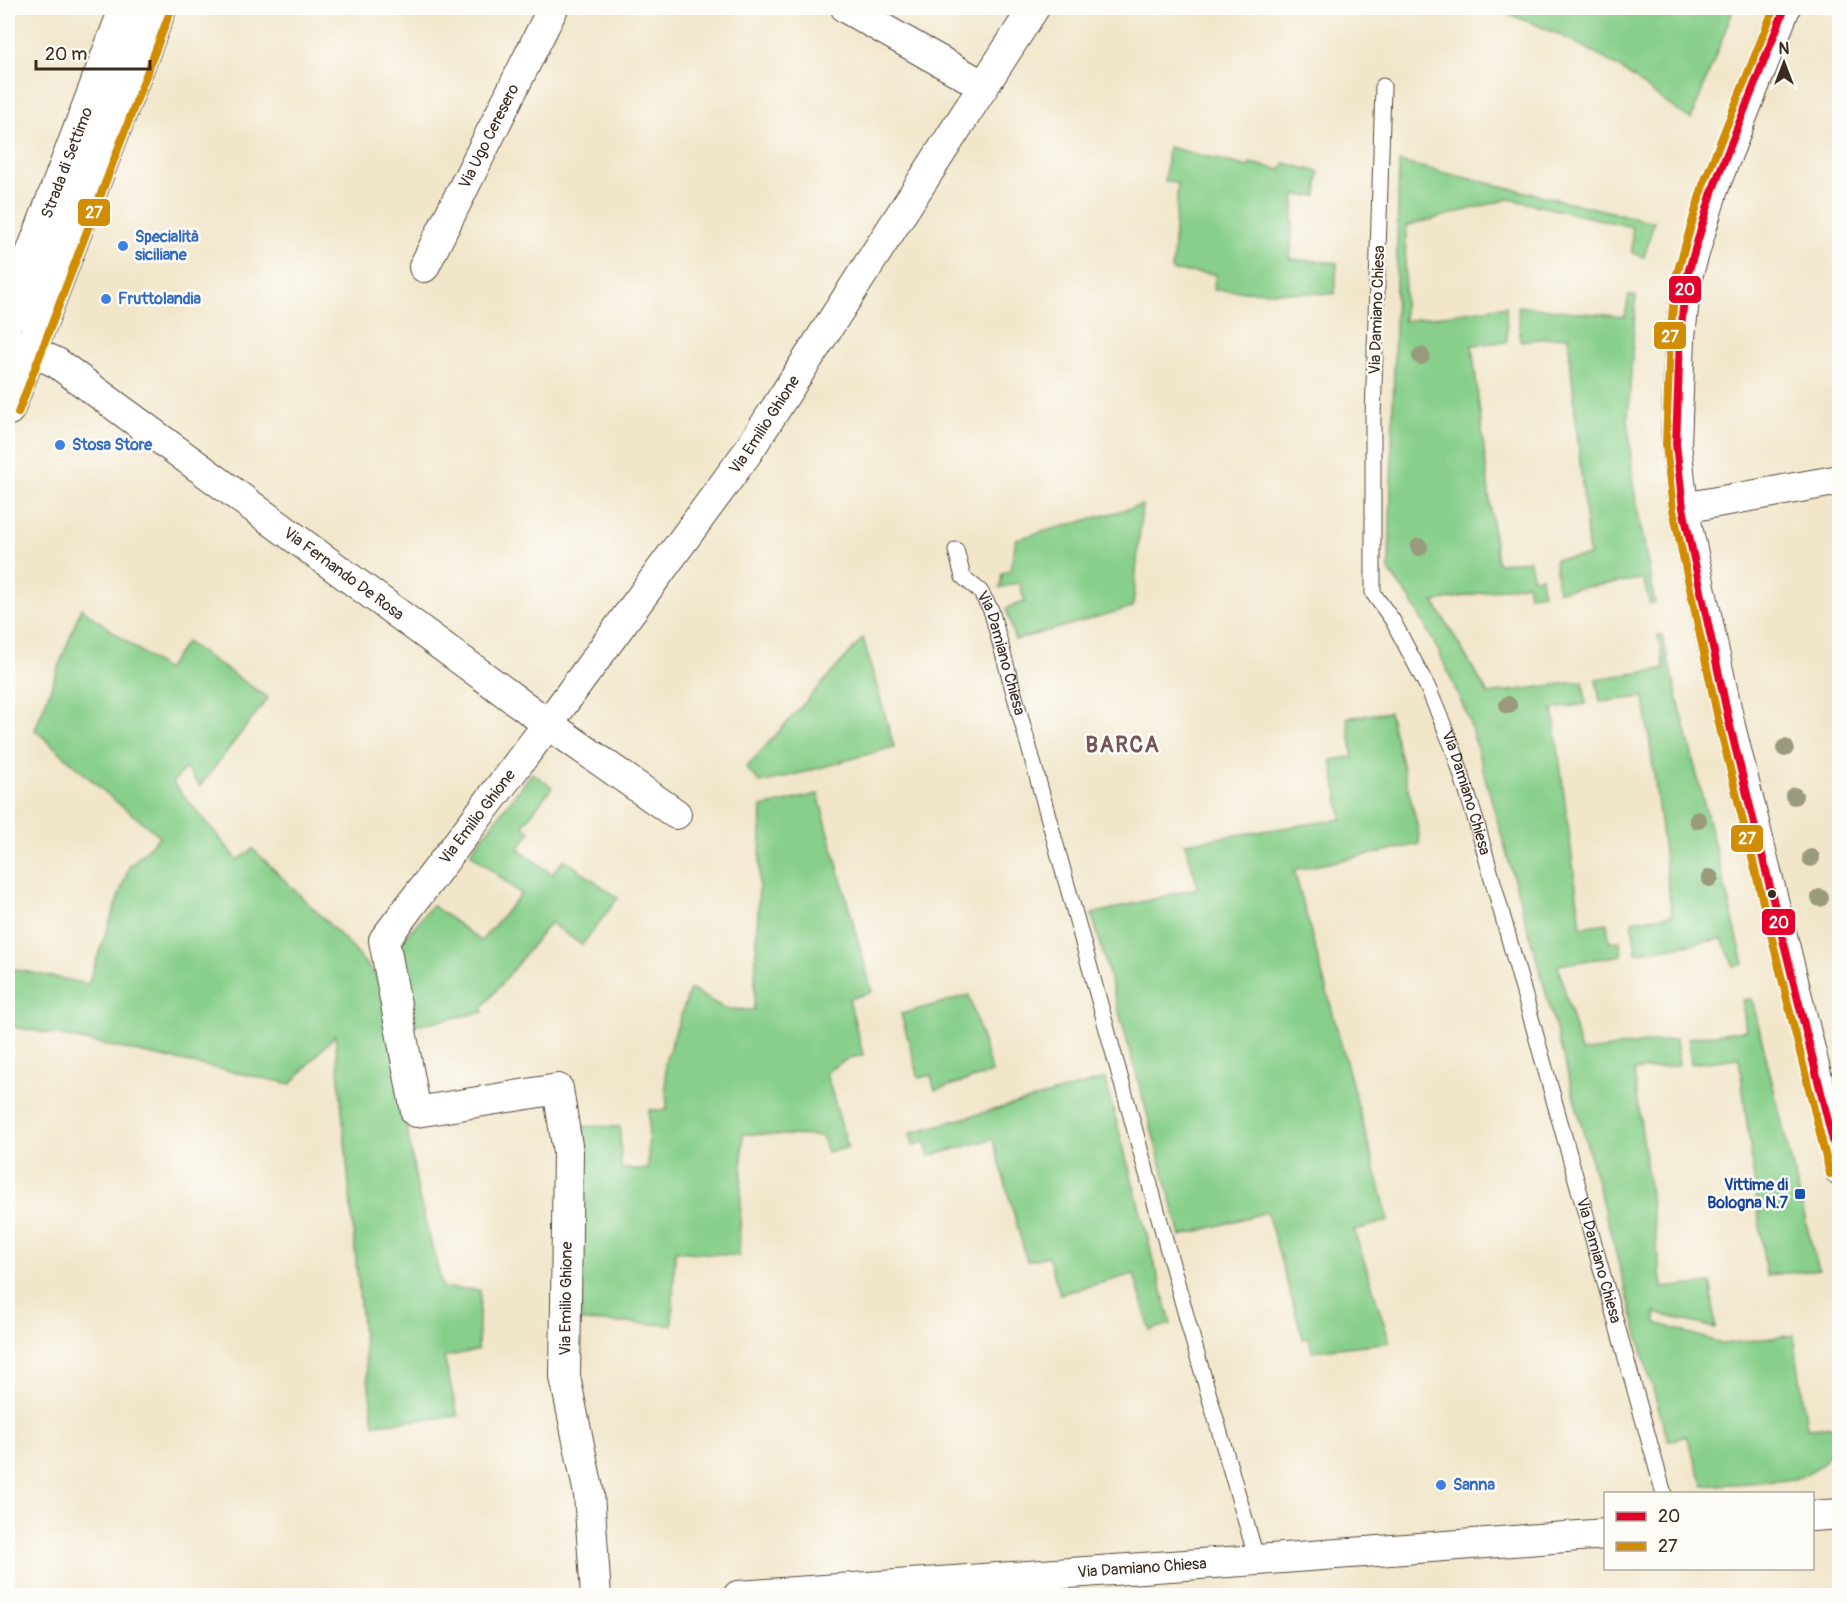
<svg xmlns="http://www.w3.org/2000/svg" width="1847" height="1603" font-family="Pangolin,sans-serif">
<rect width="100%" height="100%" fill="#fdfcf7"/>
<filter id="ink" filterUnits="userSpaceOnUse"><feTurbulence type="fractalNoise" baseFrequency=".0167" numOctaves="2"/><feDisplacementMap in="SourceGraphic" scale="12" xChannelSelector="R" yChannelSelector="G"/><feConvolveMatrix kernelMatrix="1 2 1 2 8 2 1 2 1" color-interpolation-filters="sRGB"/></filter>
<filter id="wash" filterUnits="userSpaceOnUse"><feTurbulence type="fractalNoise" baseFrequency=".008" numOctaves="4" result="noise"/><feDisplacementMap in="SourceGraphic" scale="24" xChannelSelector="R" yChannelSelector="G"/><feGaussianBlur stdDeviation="1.35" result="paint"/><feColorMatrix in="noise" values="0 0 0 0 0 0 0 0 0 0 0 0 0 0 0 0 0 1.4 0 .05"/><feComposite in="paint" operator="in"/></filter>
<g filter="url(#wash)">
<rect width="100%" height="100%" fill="#f1e6ca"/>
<!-- green -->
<g fill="#87cf8a" stroke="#617c54" stroke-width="1.5">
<path d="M1490,8h244l-43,111c-22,-12 -40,-28 -60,-43 -43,-31 -92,-52 -141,-68z"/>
<path d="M1168,147l81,20 1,-4 32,7 2,-7 35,9 -2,24 -22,-1 -5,64 47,4 -2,31 -122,-4 3,-16 -44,-3 6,-88 -13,-1z"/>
<path d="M1399,162l255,60 -10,35 -12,-4v-26l-123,-28 -103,27 -2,95 102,-15 1,36 -35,3 25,218 33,-2 3,17 8,-1 2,16 -14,2 -2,-11 -93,18 54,92 95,-13 3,23 -33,5 28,218 26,-4 2,19 11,-1 2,14 -64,10 23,87 95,-13 3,26 -45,6 28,217 49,-5 4,45 -60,-15 1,10 68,21 70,-9 13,93 30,-2c-5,33 -14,45 -47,54l-86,6 -18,-50 -18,5 -25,-87 -98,-365 -77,-272 -28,-63 -29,-54 -22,-29z"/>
<path d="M1629,295l7,1 -8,122 5,66 22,119 -5,1 -7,-25 -85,12 -3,-32 34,-3 -21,-220 -48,5 -2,-35 107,11z"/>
<path d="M1142,505l-9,102 -118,33 -9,-32 19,-6 -6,-20 -19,6 2,-15 8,-2 6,-32z"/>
<path d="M81,608l85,62 20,-28 82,56 -68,88 -15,-18 -12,15 65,77 15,-11 96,95 32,38 38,216 24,90 37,2 -2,60 -34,7 14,59 -84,8 -9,-67 -30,-322 -44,49 -243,-51 -40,-7v-58l80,16 41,-117 31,-31 -46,-36 -79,-70z"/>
<path d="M1658,635h4l82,329 -10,2 -12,-27 -86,14 -4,-32 40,-6 -28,-218 -44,5 -4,-23 69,-10z"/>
<path d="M863,638l31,109 -89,25 -44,11 -15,-15z"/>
<path d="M1389,712l29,117 2,15 -126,26 95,351 -35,9 36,112 -78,9 -3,-13 -6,1 -36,-127 -86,24 -89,-322 106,-26 -13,-45 157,-24 -11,-59 22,-3 -6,-39z"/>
<path d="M532,773l20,14 -29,38 7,7 -12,17 34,25 12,-15 54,39 -36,47 -32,-22 -68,85 2,4 -68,13 -17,-80 33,-40 49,36 40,-47 -51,-41z"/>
<path d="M818,794l54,198 -23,7 14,56 -16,4 -21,13 22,76 -21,4 -5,-16 -79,-2 -4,122 -64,-5 -3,74 -91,-4 2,-195 37,1 1,42h27l1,-59h18l-2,-48 25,-73 36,20 28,1 8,-203z"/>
<path d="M969,995l23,78 -57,17 -4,-15 -12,3 -18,-64z"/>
<path d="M1752,999l60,248 7,23 -53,5 -27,-217 -48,6 -3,-26 58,-8 -4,-30z"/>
<path d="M1105,1079l66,245 -21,6 -16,-56 -74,20 -12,-38 -21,5 -34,-122 -64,17 -4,-14 -12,3 -3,-12z"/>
</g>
</g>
<g filter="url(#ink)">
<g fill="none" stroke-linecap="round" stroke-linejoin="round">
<!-- lane casing -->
<g stroke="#564638" stroke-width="17">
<g id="lane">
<path id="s1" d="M1383,86l-10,333v174l20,28 35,67 25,60 23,73 188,673"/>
<path id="s2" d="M956,550l7,27 17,14 11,19 203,734 63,216"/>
</g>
</g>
<!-- street casing -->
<g stroke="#564638" stroke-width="32">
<g id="street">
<path d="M846,8l138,78"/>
<path d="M1785,8l-72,181 -27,91 -6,57 -4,107 7,64 47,218 110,445"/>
<path id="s3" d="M424,267l129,-259"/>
<path id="s4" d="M8,340l49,23 491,361 128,90"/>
<path d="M1683,508l157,-28"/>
<path d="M1812,1516l28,-2"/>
<path id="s5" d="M596,1596l-7,-102 -24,-117 3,-225 -10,-63 -142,23 -32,-172 164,-216 199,-271 287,-445"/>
<path id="s6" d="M738,1596l519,-36 349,-26"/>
</g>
</g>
<!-- primary casing -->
<g stroke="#564638" stroke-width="35">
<g id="primary">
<path id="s7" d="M8,318l118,-310"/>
<path d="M8,409l152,-401"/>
</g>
</g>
<!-- lane -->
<use href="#lane" stroke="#fff" stroke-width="15"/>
<!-- street -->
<use href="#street" stroke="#fff" stroke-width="30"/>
<!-- primary -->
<use href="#primary" stroke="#fff" stroke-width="33"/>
<!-- bus-1 casing -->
<g stroke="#fdfcf7" stroke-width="12">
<path id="bus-1" d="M1785,8l-72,181 -27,91 -6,57 -4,107 7,64 47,218 110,443"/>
</g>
<!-- bus-2 casing -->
<g stroke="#fdfcf7" stroke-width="12">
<g id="bus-2">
<path d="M1774,8l-71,177 -27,92 -6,60 -4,108 7,65 47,218 110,446"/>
<path d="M18,413l152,-401"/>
</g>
</g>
<!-- bus-1 -->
<use href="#bus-1" stroke="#e4002b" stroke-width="8"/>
<!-- bus-2 -->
<use href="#bus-2" stroke="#d18d06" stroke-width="8"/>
</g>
<!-- trees -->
<g fill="#9a9a7d">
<circle cx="1421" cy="356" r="9"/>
<circle cx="1419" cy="547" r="9"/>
<circle cx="1508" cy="705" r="9"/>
<circle cx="1785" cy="748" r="9"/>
<circle cx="1794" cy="796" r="9"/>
<circle cx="1698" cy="820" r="9"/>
<circle cx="1811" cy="858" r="9"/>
<circle cx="1710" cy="878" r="9"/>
<circle cx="1820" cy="898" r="9"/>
</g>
</g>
<!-- markers -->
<g fill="#3f7fe0" stroke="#fdfcf7" stroke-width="2">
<circle cx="123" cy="246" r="6"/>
<circle cx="106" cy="299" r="6"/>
<circle cx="60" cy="445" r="6"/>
<circle cx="1441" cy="1485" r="6"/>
</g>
<circle fill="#3b2a1e" stroke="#fdfcf7" stroke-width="2" cx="1772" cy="894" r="5"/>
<rect fill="#1a4fb4" stroke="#fdfcf7" stroke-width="2" x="1794" y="1188" width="12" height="12" rx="3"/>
<g text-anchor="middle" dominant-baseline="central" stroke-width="5" stroke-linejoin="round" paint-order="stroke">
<!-- street labels -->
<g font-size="16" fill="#3b2a1e" stroke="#fdfcf7">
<text stroke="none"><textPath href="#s3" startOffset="146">Via Ugo Ceresero</textPath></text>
<text stroke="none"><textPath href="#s7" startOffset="166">Strada di Settimo</textPath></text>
<text transform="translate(1377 310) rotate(-88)">Via Damiano Chiesa</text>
<text stroke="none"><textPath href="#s5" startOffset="1470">Via Emilio Ghione</textPath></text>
<text stroke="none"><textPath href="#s4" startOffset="410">Via Fernando De Rosa</textPath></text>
<text stroke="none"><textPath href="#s2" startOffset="116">Via Damiano Chiesa</textPath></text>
<text stroke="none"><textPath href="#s1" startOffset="729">Via Damiano Chiesa</textPath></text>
<text stroke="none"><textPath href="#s5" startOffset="984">Via Emilio Ghione</textPath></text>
<text stroke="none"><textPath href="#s1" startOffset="1215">Via Damiano Chiesa</textPath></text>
<text stroke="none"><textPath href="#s5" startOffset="300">Via Emilio Ghione</textPath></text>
<text stroke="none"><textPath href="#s6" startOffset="405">Via Damiano Chiesa</textPath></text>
</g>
<!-- shop labels -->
<g font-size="16" font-weight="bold" fill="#366cbe" stroke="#fdfcf7" text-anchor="start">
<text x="135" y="237">Specialità<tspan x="135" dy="18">siciliane</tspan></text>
<text x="118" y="299">Fruttolandia</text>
<text x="72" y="445">Stosa Store</text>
<text x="1453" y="1485">Sanna</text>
</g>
<!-- transit labels -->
<g font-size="16" font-weight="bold" fill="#164399" stroke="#fdfcf7" text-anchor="end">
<text x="1788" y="1185">Vittime di<tspan x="1788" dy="18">Bologna N.7</tspan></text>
</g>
<!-- district labels -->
<g font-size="22" font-weight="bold" letter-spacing="1.5" fill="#745458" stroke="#fdfcf7">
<text x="1123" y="745">BARCA</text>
</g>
</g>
<g stroke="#fdfcf7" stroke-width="2">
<rect x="77" y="198" width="34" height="29" rx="6" fill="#d18d06"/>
<rect x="1668" y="275" width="34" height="29" rx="6" fill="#e4002b"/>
<rect x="1653" y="321" width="34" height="29" rx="6" fill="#d18d06"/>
<rect x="1730" y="824" width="34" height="29" rx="6" fill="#d18d06"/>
<rect x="1761" y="908" width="35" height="28" rx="6" fill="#e4002b"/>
</g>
<g font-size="16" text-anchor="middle" font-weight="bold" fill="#fff">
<text x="94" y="218">27</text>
<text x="1685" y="295">20</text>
<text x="1670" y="342">27</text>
<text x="1747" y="844">27</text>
<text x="1779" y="928">20</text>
</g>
<!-- margin -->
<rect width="1847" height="1603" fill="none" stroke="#fdfcf7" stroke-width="30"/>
<!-- legend -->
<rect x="1604" y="1492" width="210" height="78" fill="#fdfcf7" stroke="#afa8a0" stroke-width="1.5"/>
<rect x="1616" y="1512" width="30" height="9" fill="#e4002b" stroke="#afa8a0" stroke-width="1.5"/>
<text x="1658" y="1522" font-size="18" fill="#3b2a1e">20</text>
<rect x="1616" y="1542" width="30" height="9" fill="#d18d06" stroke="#afa8a0" stroke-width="1.5"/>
<text x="1658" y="1552" font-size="18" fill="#3b2a1e">27</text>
<!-- north arrow -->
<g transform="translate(1784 63)" stroke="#fdfcf7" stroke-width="4.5" paint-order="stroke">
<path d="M0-4.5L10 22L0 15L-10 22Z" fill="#3b2a1e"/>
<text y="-9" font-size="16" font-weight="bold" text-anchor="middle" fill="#3b2a1e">N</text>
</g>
<!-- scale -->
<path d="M36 60v9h114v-9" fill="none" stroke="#3b2a1e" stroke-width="3"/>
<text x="45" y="60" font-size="18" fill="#3b2a1e" stroke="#fdfcf7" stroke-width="4.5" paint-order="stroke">20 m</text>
</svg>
